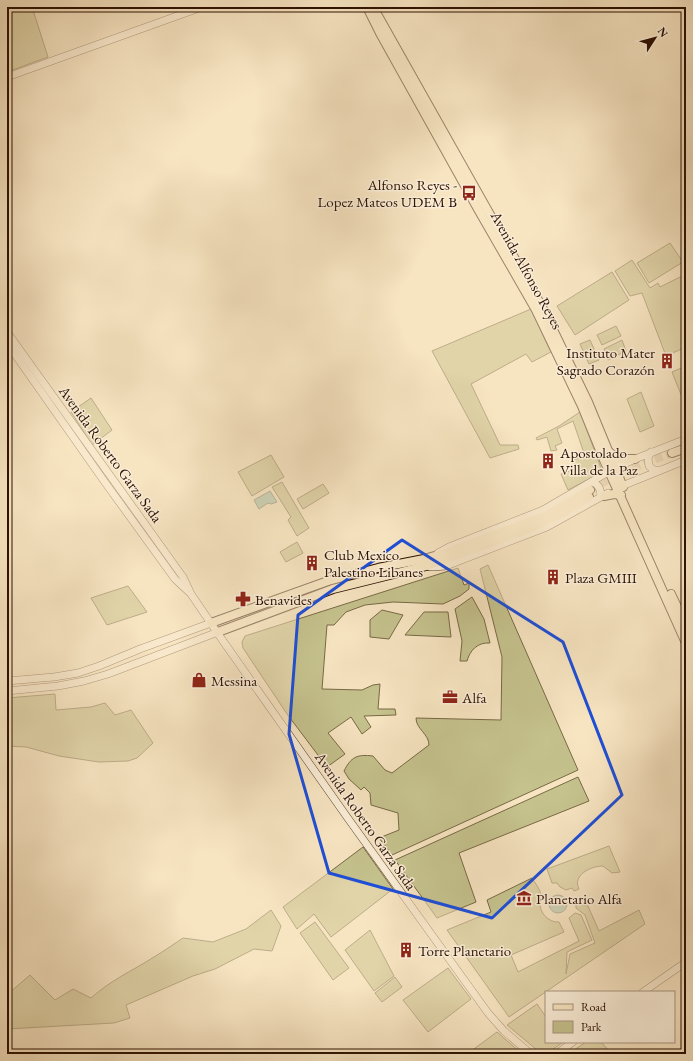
<svg xmlns="http://www.w3.org/2000/svg" width="693" height="1061" font-family="'EB Garamond',serif">
<rect width="100%" height="100%" fill="#f7e4c1"/>
<filter id="stains"><feTurbulence type="fractalNoise" baseFrequency=".005" numOctaves="4"/><feColorMatrix values="0 0 0 0 .2 0 0 0 0 .09 0 0 0 0 .02 0 0 0 .5 -.17"/></filter>
<radialGradient id="worn" r=".72"><stop offset=".6" stop-color="#630" stop-opacity="0"/><stop offset="1" stop-color="#630" stop-opacity=".3"/></radialGradient>
<!-- green -->
<g fill="#c5c28d" stroke="#786946">
<path d="M7,7h25l16,50 -41,15z"/>
<path d="M670,243l13,19 -34,21 -12,-20z"/>
<path d="M632,260l18,28 8,-5 2,4 26,-13v7l-5,3 5,12v51l-20,9 -24,-63 -12,3 -15,-25z"/>
<path d="M612,272l17,28 -54,35 -18,-29z"/>
<path d="M531,309l20,43 -19,10 -6,-8 -55,30 29,61h18l1,4 -29,9 -58,-107z"/>
<path d="M616,326l5,10 -19,9 -5,-10z"/>
<path d="M590,340l9,20 -10,4 -9,-20z"/>
<path d="M622,340l4,11 -18,9 -4,-11z"/>
<path d="M686,366v41l-14,-35z"/>
<path d="M641,392l13,34 -14,6 -13,-33z"/>
<path d="M91,398l21,32 -20,15 -21,-33z"/>
<path d="M580,412l21,56 -1,5 -32,17 -7,-16 15,-5 -3,-9 12,-4 -12,-35 -16,8 5,14 -7,3 2,4 -6,1 -4,-14 -10,3 -1,-2 23,-12z"/>
<path d="M271,455l13,22 -32,19 -14,-24z"/>
<path d="M282,482l27,46 -12,8 -9,-16 3,-3 -19,-30z"/>
<path d="M323,484l6,9 -26,16 -6,-10z"/>
<path d="M297,542l6,11 -17,9 -6,-10z"/>
<path d="M488,565l90,205 -186,85 -13,-17 20,-8 -1,-17 -27,-8 -1,-12 -6,-6 -3,3 -12,-11 -5,-8c7,-14 13,-17 29,-15l12,14 7,3 37,-28c0,-11 -13,-16 -13,-27l85,2 1,-63 -22,-88z"/>
<path d="M458,568l6,17 5,-2v6l-9,7 -17,8 -50,-2 -28,3 -19,7 -12,13h-7l-5,64 40,1 11,-5 7,-1 -2,25h17l1,6 -32,1 7,11 -9,7 -11,-17 -23,16 17,21 -18,13 -40,-53 -44,-66 -1,-6 3,-6z"/>
<path d="M128,586l19,26 -40,13 -16,-27z"/>
<path d="M472,597l12,22 6,24c-12,-1 -20,7 -23,18h-7l2,-20 -7,-32z"/>
<path d="M382,610l21,5 -14,24 -19,-2v-17z"/>
<path d="M424,612h24l3,25 -46,-2z"/>
<path d="M55,694l1,16 35,-3 14,-4 10,12 16,-5 22,33 -16,15 -9,3 -29,1 -40,-6 -33,-9 -19,-1v-48z"/>
<path d="M578,777l11,24 -130,52 17,49 -39,16 -42,-58z"/>
<path d="M609,846l11,26 -8,1 -9,-7c-12,0 -31,9 -24,23l-5,2 -2,-3 -6,2 -6,-3 -3,-4h-5l-5,-14z"/>
<path d="M363,847l30,42 -62,48 -17,-23 -17,15 -14,-22z"/>
<path d="M532,878c3,5 8,11 9,17 1,2 -1,6 -1,9 0,9 9,19 19,18l5,10 -53,23 7,17 61,-31 -10,-23 6,-5 6,2 11,25 -25,12 -1,22 4,-20 25,-11 -10,-28 -9,-7v-4l12,2 11,25 40,-21 6,14 -136,93 -62,-87 44,-18 -4,-12z"/>
<path d="M271,910l10,16 -9,25 -18,-2 -39,20 -22,7 -67,29 4,13 -16,5 -107,6v-36l1,1 22,-19 25,25 18,-11 18,9c20,-18 41,-27 63,-41 10,-6 20,-13 29,-19l30,4 33,-13z"/>
<path d="M315,922l34,46 -16,12 -33,-47z"/>
<path d="M370,930l24,46 -20,15 -29,-41z"/>
<path d="M448,968l23,31 -43,33 -25,-32z"/>
<path d="M395,977l7,10 -20,15 -7,-9z"/>
<path d="M537,1004l9,13v25h17l-15,11 -11,-3 -30,-25z"/>
<path d="M497,1032l25,22h-55z"/>
<path d="M586,1042h15l11,12h-44z"/>
</g>
<!-- water -->
<g fill="#9ebfad" stroke="#707968">
<path d="M270,491l7,11 -6,2 -3,-1 -9,6 -5,-9z"/>
<circle cx="558" cy="904" r="9"/>
</g>
<g fill="none" stroke-linecap="round" stroke-linejoin="round">
<!-- major-tunnel -->
<path stroke="#d9c4a4" stroke-width="8" stroke-dasharray="8 4" stroke-linecap="butt" d="M590,490l32,-18 50,-19"/>
<!-- minor casing -->
<g stroke="#5f4530" stroke-width="8">
<g id="minor">
<path d="M7,77l195,-70"/>
<path d="M7,332l176,245 8,17 32,47 124,176 141,196 16,18 27,23"/>
<path d="M7,343l97,138 71,98 14,13"/>
<path d="M651,452l-3,6 1,8 5,4h6"/>
<path d="M592,482c7,2 9,8 9,15"/>
<path d="M617,488l69,-28"/>
<path d="M438,553l11,-6 94,-37 72,-42 20,-9 51,-20"/>
<path d="M426,566l7,1 13,-1 101,-39 61,-34"/>
<path d="M7,681l47,-4 24,-4 21,-7 41,-17 71,-26"/>
<path d="M7,691l51,-5 26,-5 24,-7 110,-42"/>
<path d="M643,992l43,-30"/>
<path d="M556,1054l17,-12"/>
</g>
</g>
<!-- major casing -->
<g stroke="#2c1000" stroke-width="10">
<g id="major">
<path d="M367,7l13,26 98,176 58,101 46,96 22,54 82,183"/>
<path d="M373,7l169,300 46,95 35,85"/>
<path d="M609,452l9,7h17"/>
<path d="M672,453l14,-5"/>
<path d="M604,496l10,-2 7,1"/>
<path d="M671,594l15,32"/>
<path d="M211,623l117,-42 50,-13 46,-9 21,-6 102,-38 43,-25"/>
<path d="M218,632l115,-43 93,-23 32,-11 74,-27 33,-16 24,-15"/>
</g>
</g>
<!-- minor -->
<use href="#minor" stroke="#faedd7" stroke-width="7"/>
<!-- major -->
<use href="#major" stroke="#f7e4c1" stroke-width="8"/>
</g>
<!-- marked area -->
<path d="M0 0H693V1061H0ZM402,540l161,102 59,153 -130,123 -163,-45 -40,-139 9,-119z" fill="#f7e4c1" fill-opacity=".55" fill-rule="evenodd"/>
<path fill="none" stroke="#1d4ed8" stroke-width="3" stroke-linejoin="round" d="M402,540l161,102 59,153 -130,123 -163,-45 -40,-139 9,-119z"/>
<!-- icons -->
<defs>
<g id="bus-bare" transform="scale(1.2)"><path d="M-5-6H5V4H4V6H2V4H-2V6H-4V4H-5ZM-3.5-4V0h7V-4ZM-3.5 1.2v1.5H-2V1.2ZM2 1.2v1.5H3.5V1.2Z" fill="#8f2418" stroke="#faedd7" stroke-width="2.5" paint-order="stroke"/></g>
<g id="building-bare" transform="scale(1.2)"><path d="M-4-6H4V6H1V3H-1V6H-4ZM-2.5-4.3h1.7v1.8h-1.7ZM.8-4.3h1.7v1.8H.8ZM-2.5-1h1.7V.8h-1.7ZM.8-1h1.7V.8H.8Z" fill="#8f2418" stroke="#faedd7" stroke-width="2.5" paint-order="stroke"/></g>
<g id="pharmacy-bare" transform="scale(1.2)"><path d="M-2-6h4v4h4v4h-4v4h-4v-4h-4v-4h4Z" fill="#8f2418" stroke="#faedd7" stroke-width="2.5" paint-order="stroke"/></g>
<g id="shop-bare" transform="scale(1.2)"><path d="M-5-2.5h2.3a2.7 3.5 0 0 1 5.4 0H5L5.5 6h-11ZM-1.5-2.5h3a1.5 2.3 0 0 0-3 0Z" fill="#8f2418" stroke="#faedd7" stroke-width="2.5" paint-order="stroke"/></g>
<g id="office-bare" transform="scale(1.2)"><path d="M-6-3h4V-5.5h4V-3h4V5H-6ZM-1-4.5V-3h2v-1.5ZM-6 0V1H6V0Z" fill="#8f2418" stroke="#faedd7" stroke-width="2.5" paint-order="stroke"/></g>
<g id="museum-bare" transform="scale(1.2)"><path d="M0-6L6-3V-2H-6V-3ZM-5-1h2V3h-2ZM-1-1h2V3h-2ZM3-1h2V3H3ZM-6 4H6V6H-6Z" fill="#8f2418" stroke="#faedd7" stroke-width="2.5" paint-order="stroke"/></g>
</defs>
<g fill-rule="evenodd">
<use href="#bus-bare" x="469" y="193"/>
<use href="#building-bare" x="667" y="361"/>
<use href="#building-bare" x="548" y="461"/>
<use href="#building-bare" x="312" y="563"/>
<use href="#building-bare" x="553" y="577"/>
<use href="#pharmacy-bare" x="243" y="599"/>
<use href="#shop-bare" x="199" y="680"/>
<use href="#office-bare" x="450" y="697"/>
<use href="#museum-bare" x="524" y="898"/>
<use href="#building-bare" x="406" y="950"/>
</g>
<g text-anchor="middle" dominant-baseline="central" stroke-width="3" stroke-linejoin="round" paint-order="stroke">
<!-- poi labels -->
<g font-size="15" fill="#2c1000" stroke="#faedd7" text-anchor="start">
<text x="457" y="184" text-anchor="end">Alfonso Reyes -<tspan x="457" dy="17">Lopez Mateos UDEM B</tspan></text>
<text x="655" y="352" text-anchor="end">Instituto Mater<tspan x="655" dy="17">Sagrado Corazón</tspan></text>
<text x="560" y="452">Apostolado<tspan x="560" dy="17">Villa de la Paz</tspan></text>
<text x="324" y="554">Club Mexico<tspan x="324" dy="17">Palestino Libanes</tspan></text>
<text x="565" y="577">Plaza GMIII</text>
<text x="255" y="599">Benavides</text>
<text x="211" y="680">Messina</text>
<text x="462" y="697">Alfa</text>
<text x="536" y="898">Planetario Alfa</text>
<text x="418" y="950">Torre Planetario</text>
</g>
<!-- street labels -->
<g font-size="15" fill="#2c1000" stroke="#faedd7">
<text transform="translate(527 270) rotate(61)">Avenida Alfonso Reyes</text>
<text transform="translate(111 454) rotate(54)">Avenida Roberto Garza Sada</text>
<text transform="translate(366 821) rotate(55)">Avenida Roberto Garza Sada</text>
</g>
</g>
<!-- margin -->
<rect width="693" height="1061" fill="none" stroke="#f7e4c1" stroke-width="24"/>
<rect x="8" y="8" width="677" height="1045" fill="none" stroke="#2c1000" stroke-width="2"/>
<rect x="12" y="12" width="669" height="1037" fill="none" stroke="#2c1000"/>
<!-- legend -->
<rect x="545" y="991" width="130" height="52" fill="#faedd7" stroke="#a89581"/>
<rect x="553" y="1004" width="20" height="6" fill="#f7e4c1" stroke="#a89581"/>
<text x="581" y="1011" font-size="12" fill="#2c1000">Road</text>
<rect x="553" y="1021" width="20" height="12" fill="#c5c28d" stroke="#a89581"/>
<text x="581" y="1031" font-size="12" fill="#2c1000">Park</text>
<!-- north arrow -->
<g transform="translate(655 38) rotate(54)" stroke="#faedd7" stroke-width="3" paint-order="stroke">
<path d="M0-3L7 15L0 10L-7 15Z" fill="#2c1000"/>
<text y="-6" font-size="11" font-weight="bold" text-anchor="middle" fill="#2c1000">N</text>
</g>
<rect width="100%" height="100%" filter="url(#stains)"/>
<rect width="100%" height="100%" fill="url(#worn)"/>
</svg>
